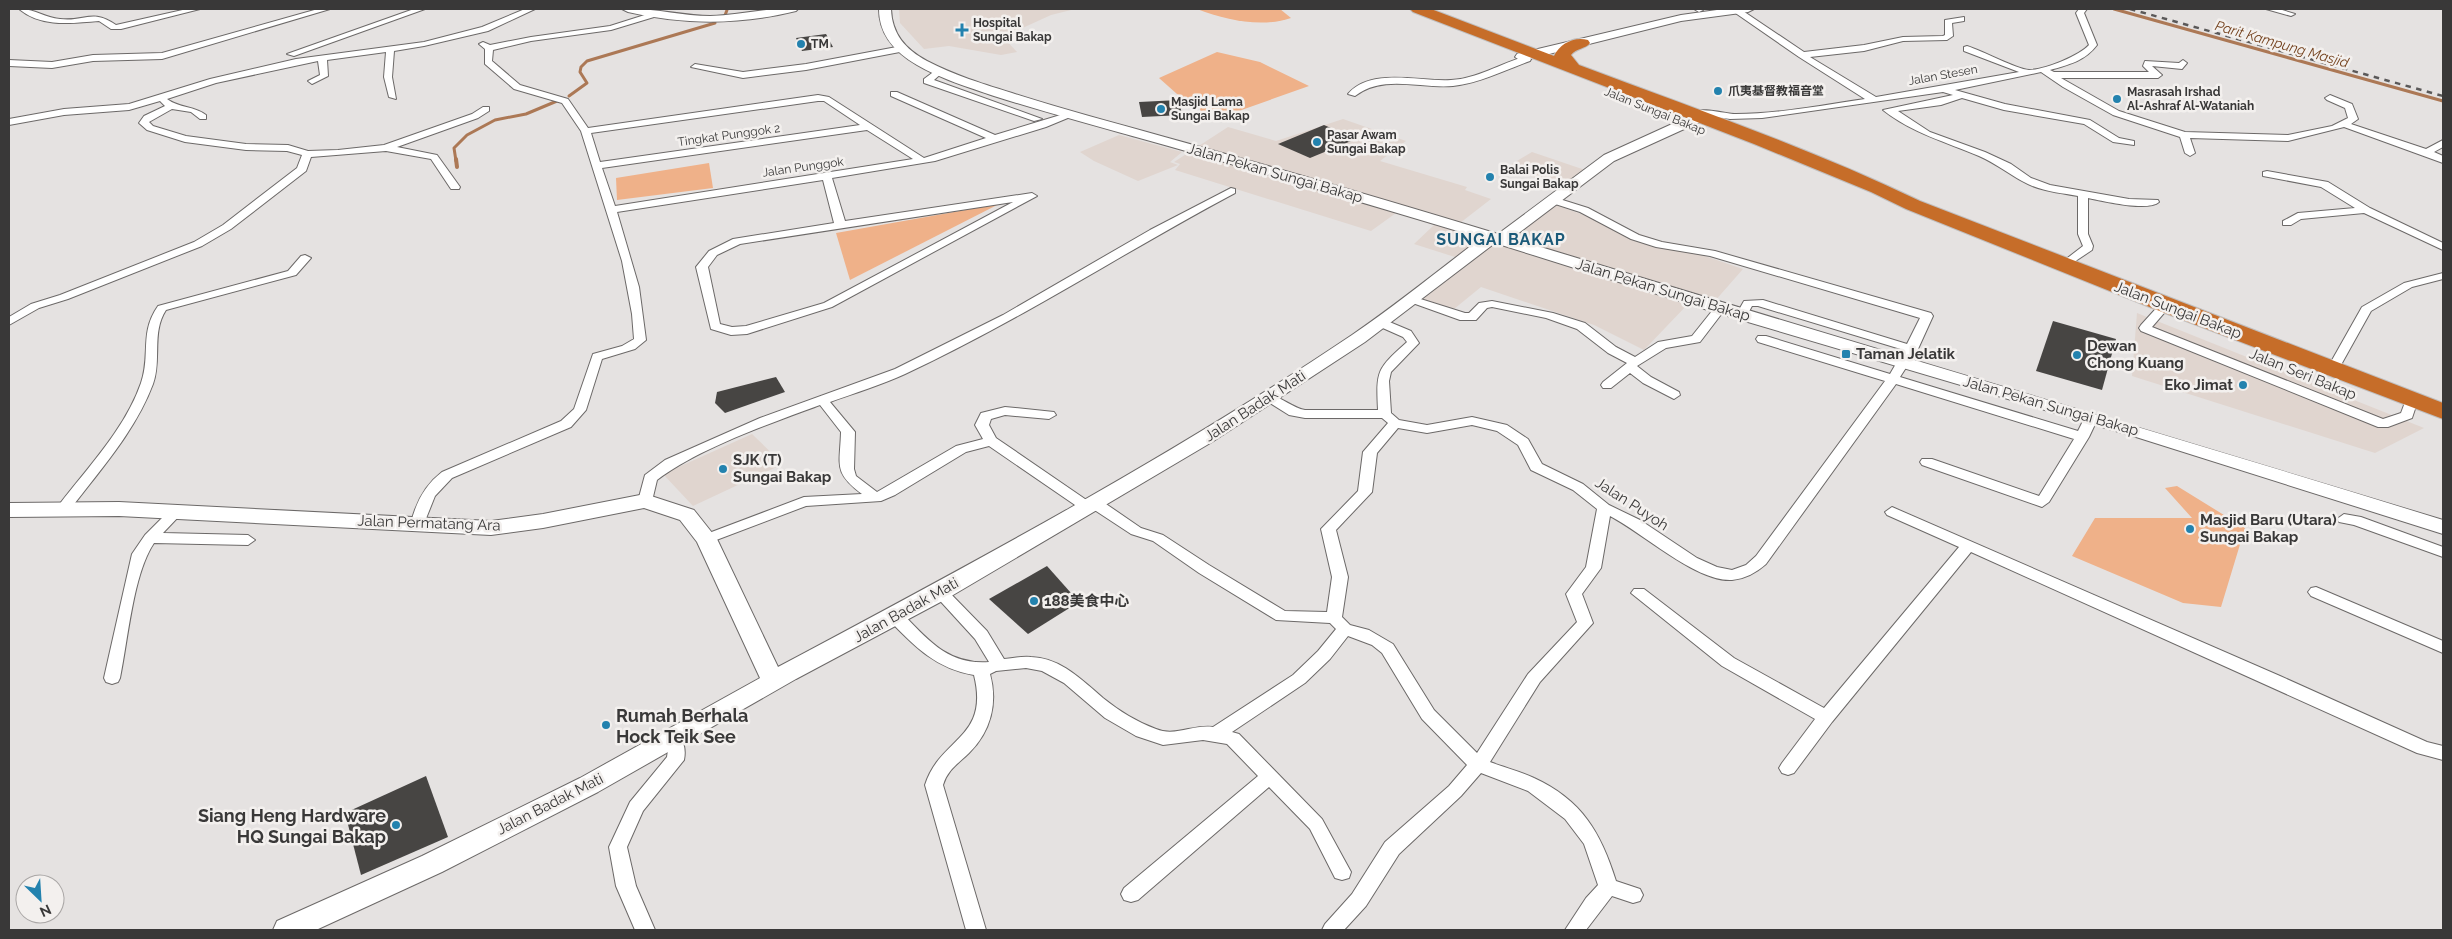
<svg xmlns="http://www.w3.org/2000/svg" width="2452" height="939" font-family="Raleway,'Noto Sans SC',sans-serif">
<rect width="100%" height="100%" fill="#e5e2e1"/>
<!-- built -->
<g fill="#e0d5cf">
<path d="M899,9h176l-24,6 -48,22 14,15 -16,3 -52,-9 -25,3 -24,-26z"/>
<path d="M1343,119l63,22 -26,20 87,26 -2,3 26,9 -31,24 50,14 45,-32 188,64 -36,41 -19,-6 -44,46 -50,-25 -113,-38 -27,22 -34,-11 38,-40 -44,-14 20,-19 -38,-12 -25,18 -196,-61 5,-6 -6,-2 54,-35 48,14z"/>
<path d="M1119,135l63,17 -12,10 8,3 -40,16 -44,-20 -14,-9z"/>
<path d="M1532,152l53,18 -23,18 -55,-21z"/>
<path d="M2137,313l287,115 -49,25 -243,-77z"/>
<path d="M752,434l31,30 -90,42 -30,-32z"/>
</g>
<!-- green -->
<g fill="#efb189">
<path d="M1197,9h83l11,9c-29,10 -66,2 -94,-9z"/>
<path d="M1217,52l43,10 49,24 -93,33 -15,3 -1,-16 -23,-12 -18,-16z"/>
<path d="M709,163l4,25 -96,12 -1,-22z"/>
<path d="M999,204l-149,76 -14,-47z"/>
<path d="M2177,486l68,42 -24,79 -38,-4 -111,-47 23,-38h97l-27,-30z"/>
</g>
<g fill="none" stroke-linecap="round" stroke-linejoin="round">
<!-- stream-far1 -->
<g stroke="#ac7855" stroke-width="3">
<path d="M2114,9l329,92"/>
<path d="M724,18l3,-8"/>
<path d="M569,96l18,-13 -7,-11 1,-5 6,-6 128,-38"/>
<path d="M456,161l-2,-13 13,-13 28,-15 31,-6 31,-13"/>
</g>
<!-- stream -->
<path stroke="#ac7855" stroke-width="4" d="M456,159l1,8"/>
</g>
<!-- building -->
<g fill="#474543">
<path d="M826,34l7,13 -31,4 -6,-13z"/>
<path d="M1179,100l3,15 -40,2 -3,-15z"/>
<path d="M1324,125l32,14 -46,19 -32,-14z"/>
<path d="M2053,321l63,18 -14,51 -66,-19z"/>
<path d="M776,377l9,15 -60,21 -10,-10 2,-11z"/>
<path d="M1047,566l32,36 -51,32 -39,-35z"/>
<path d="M426,776l22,61 -87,38 -16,-62z"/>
</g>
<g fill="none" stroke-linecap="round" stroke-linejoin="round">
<!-- street casing -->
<g stroke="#6c6968" stroke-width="2">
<g id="street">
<path d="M19,9c15,-1 26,9 41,10 25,3 32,-11 56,6l71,-16h13l-79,20h-10l-12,-8c-27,2 -57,7 -80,-12z"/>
<path d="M318,9h12l-168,50 -69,2 -41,7 -43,-2v-6l43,2 41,-7 69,-2z"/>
<path d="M414,9h11l-131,47 -7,-2z"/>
<path d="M525,9h10l-47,22 -64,15 -30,5 -2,26 4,22 -7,-2 -5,-20 2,-25 -59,8 1,16 -16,8 -4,-3 12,-6 -2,-14 -102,22 -49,16c12,9 27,7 39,16v4h-6l-9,-7 -19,-3 -23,13 4,4 33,10 60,8 42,1 20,6 30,-1 46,-5 88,-31 11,-7h6v4l-11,7 -81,29 40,8 23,32 -1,2h-8l-20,-30 -45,-8 -75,6 -5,14 -75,58 -29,17 -134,53 -29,9 -30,17v-8l22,-13 29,-9 134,-53 29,-17 74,-57 5,-13 -15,-4 -41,-1 -61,-8 -38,-12 -8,-7 5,-7 21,-10 -5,-5 -31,9 -65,5 -55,10v-6l55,-10 65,-5 81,-25 86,-20 128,-17 58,-15z"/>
<path d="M1694,9h8l1,1 -4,2z"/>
<path d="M1734,9h6l64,43 60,-7 39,-8 40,-1 2,-1v-15l19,-3v4l-12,2 1,13 -6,4 -44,1 -39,10 -54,6 66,40 143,-25 -55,-21v-4l3,-1c16,5 49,23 62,24 15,0 50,-14 60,-25l-13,-32 3,-4h8l-3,4 13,32c-12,16 -29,20 -47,25l4,2h95l-6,-6 2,-5 34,2 4,-3 4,3 -5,6 -30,-3 10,9 -4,3h-97l58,33 66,21 103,3 44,-9 16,-8 -3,-10 -18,-8 -2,-2 5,-3 22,9 6,15 -7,5 75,25 17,-9v7l-9,5 9,4v7l-99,-36 -56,14 -98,-3 5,15 -5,3 -5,-3 -5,-16 -67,-22 -50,-28 -22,-15 -86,18 50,14 85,16 29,18 15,3v4l-21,-3 -29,-18 -80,-14 -42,-12 -21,7 -43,6 32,21 55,20 26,12 20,14 19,7 79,14 29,1 1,2c-11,10 -56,-1 -71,-4v36l5,12 -1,4 -27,18 -4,-1v-4l22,-17 -5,-12v-38c-18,-3 -39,-5 -56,-15 -14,-8 -27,-18 -43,-25 -33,-14 -67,-23 -96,-46l70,-15 -10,-3 -181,26 -32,1 -33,-5 -2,-2c6,-5 32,2 41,2 43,0 87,-9 129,-15l-66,-42 -65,-45z"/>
<path d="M2266,9h13l16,5 -4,2z"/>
<path d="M651,13h3v4l-43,13 -80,11 -38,9 -1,11 28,24 48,14 20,29 230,-33 11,2 95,61 62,-20 -95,-42v-4h6l98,43 72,-22 8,2 -29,12 -111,34 -103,17 13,43 187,-28 5,3 -205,111 -85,27 -16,1 -20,-6 -15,-62 13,-16 24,-12 101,-16 -11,-43 -206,32 22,75 7,53 -11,9 -33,10 -16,51 -15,17 -119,51 -17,18 -12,30h-10l-2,-3c5,-21 14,-38 31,-51l119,-51 13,-12 19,-55 29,-8 12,-7 -2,-25 -10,-53 -41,-130 -19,-28 -48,-14 -29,-25v-15l-6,-5 4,-2 7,3 41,-8 79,-11zM818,101h6l36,24 -260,37 -9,-29zM867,130l46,29 -298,47 -13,-38zM1013,202l-189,101 -78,23 -14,1 -12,-3 -12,-57 9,-12 23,-11z"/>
<path d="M902,46l3,1v4l-99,19 -63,8 -52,-11 4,-3 48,8 63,-8z"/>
<path d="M1527,56l4,3 -1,2c-25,9 -50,22 -77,25 -32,3 -70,-12 -98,10l-7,-2c23,-27 71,-12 103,-14 26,-1 50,-17 76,-24z"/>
<path d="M936,70l7,2 -9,8 108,39 -8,2 -110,-38v-4z"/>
<path d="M2267,171l61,11 42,26 73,35v7l-79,-37 -63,6 -10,6h-8v-4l15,-8 57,-5 -34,-21 -58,-11v-4z"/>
<path d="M1231,188l4,1v4c-111,59 -216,128 -330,181 -24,11 -50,19 -75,28l25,30 -1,37 2,7 21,16 79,-46 27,-7 -8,-14 6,-12 24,-6 49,5 2,3 -7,4 -44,-4 -14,4 -2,6 7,13 89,61 21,5 35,24 22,7 46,30 76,46 42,1 5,-35 -11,-48 37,-38 5,-39 25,-29 -6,-5h-77l-16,-3 -27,-17 1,-3c14,-3 28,13 42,15h73c-2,-40 -1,-41 29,-68l-4,-5 -27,-12 -2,-3 2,-3 4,-1 31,13 8,12 -28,29 -2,9 2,32 8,7 28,5 45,-8 35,8 21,14 14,25 41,20 26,21 31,15 57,38 20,9 15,3 14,-5 10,-9 129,-175 -127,-39 -2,-3 2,-3h8l124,38 14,-24 -146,-44h-6l-6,11h-8l-2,-2 8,-14 19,-1 144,44 13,-26 -210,-62 -54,-9 -25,-8 -51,-27 -31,-10v-4l4,-1 35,11 51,27 23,7 53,9 216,62 2,3 -15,33 -18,28 178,54 8,-16 5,-1 7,4 -9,19 -40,65 -7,5 -120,-42 -2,-3 2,-3h10l107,37 35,-57 -178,-55 -130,180c-9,8 -21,15 -34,16 -36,2 -89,-47 -122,-64l-9,52 -19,26 11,29 -53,59 -50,80c15,6 30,9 44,16 48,22 67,55 82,103l24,8 3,6 -3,6 -7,2 -21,-7 -26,34h-21l21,-32 12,-13 -14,-41 -19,-25 -37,-28 -47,-18 -20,23 -62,58 -33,52 -22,24h-22l3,-6 27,-30 33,-52 64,-56 18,-21 -45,-46 -40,-66 -10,-8 -24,-9 -18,23 -25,24 -73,49 7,2 83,85 29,53 -2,6 -7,2 -7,-2 -25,-49 -41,-42 -131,113 -7,2 -7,-2 -3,-6 3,-6 134,-112 -31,-32 -24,-4 -40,5 -27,-9 -31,-18 -41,-35 -22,-12 -16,-3 -30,3 -6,3c8,29 1,57 -21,79 -11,11 -21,16 -26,32l43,145h-20l-41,-145c15,-48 65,-46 49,-110 -37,-6 -59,-28 -84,-54l-2,-4 2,-4h12c26,27 46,52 87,49l-14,-23 -43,-47 3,-4h10l42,43 17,28c9,-1 18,-3 27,-2 30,1 51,23 72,41 16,13 34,24 53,31 19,8 38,-5 57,-2l80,-52 25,-24 18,-22 -6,-6 -54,-3 -77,-47 -46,-32 -22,-7 -35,-23 -21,-6 -86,-59 -23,6 -71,43 -14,6 -75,5 -95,36h-10l-2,-3 2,-3 103,-39 58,-3c-29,-22 -22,-28 -21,-62l-21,-27c-51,19 -121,43 -163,75l-5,21 -7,5 -7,-5 7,-26 20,-15 95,-42 135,-49 108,-54 147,-85zM1472,425l25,6 21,14 13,25 42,20 24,19 -11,58 -20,27 11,28 -49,52 -51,79 -43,-43 -41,-66 -24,-14 -19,-5 -8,-8 6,-40 -12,-47 36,-38 5,-39 21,-25 29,5z"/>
<path d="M305,255l6,3 -15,17 -130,35c-15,23 -4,50 -13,74 -18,48 -54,87 -84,127h-10l-2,-3 2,-3c29,-38 66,-76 82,-122 10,-28 -2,-50 17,-77l130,-35 13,-15z"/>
<path d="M2443,273v6l-31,8 -41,24 -34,61h-8l-2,-3 35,-62 42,-24z"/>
<path d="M1411,296l54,17h4l10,-10 13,-2 61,12 32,10 31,24 19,10 23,-15 34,-6 24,-30h8l2,2 -26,34 -34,6 -29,18 14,11 28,15 1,3 -6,4 -31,-16 -13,-10 -19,15h-8l-2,-3 2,-3 24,-19 -19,-10 -31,-24 -31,-11 -54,-11 -5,1 -11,12h-16l-53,-19 -2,-2z"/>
<path d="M2165,302l6,3 -19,22 231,92 18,-6 6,-16h10l1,3 -6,18 -24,9h-10l-237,-96 -2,-3 2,-3 20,-22z"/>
<path d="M176,507l7,5 -20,21 85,2 7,5 -7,5 -94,-2c-21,31 -26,97 -34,135l-2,4 -6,2 -6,-2 -2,-4 28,-124 13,-19 26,-26z"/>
<path d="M1892,507l388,169 147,66 16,4v14l-26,-7 -446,-201 -139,170 -38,51 -6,2 -6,-2 -3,-5 3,-5 33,-44 -93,-53 -91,-73 3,-4h10l90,69 90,50 135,-161 -72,-32 -2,-3z"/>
<path d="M2344,514l17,3 82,30v10l-89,-32 -15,-3 -2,-3z"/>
<path d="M2316,587l127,54v12l-132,-57 -3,-4 3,-4z"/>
<path d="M673,731l6,2c5,10 7,17 5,27l-41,51 -16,36 9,39 19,44h-20l-19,-44 -7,-39 21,-45 37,-45 1,-7 -4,-12 3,-5z"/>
</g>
</g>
<!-- secondary casing -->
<g stroke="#6c6968" stroke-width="2">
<g id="secondary">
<path d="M622,9c29,-2 59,7 88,7 29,-1 59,-9 88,-7l-2,2c-56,14 -112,14 -168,1z"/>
<path d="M879,9h12c1,25 14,40 36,52 27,14 56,23 85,32 49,16 99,29 149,43 113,31 225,64 337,98l106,-79 90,-41h10l2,3 -2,3 -90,41 -102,77c310,96 622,186 931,282v14l-307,-97 -422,-125 -219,-69 -130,99 -153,100 -264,156 -152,81 -198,113 -156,80 -126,58h-43l4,-9 145,-65 158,-78 180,-100 -63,-136 -17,-22 -36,-12 -101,20 -52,7 -372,-19 -110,1v-14l110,-1 372,19 52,-7 102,-20 49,16 23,29 61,128c195,-104 390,-208 574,-332 44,-30 86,-64 129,-97 -115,-34 -229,-69 -345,-101 -47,-13 -95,-26 -142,-41 -26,-9 -53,-17 -77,-31 -22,-13 -38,-30 -38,-56z"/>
<path d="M1724,9h30l-6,3 -67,9 -160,40 -6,-4 2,-3 164,-39z"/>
</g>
</g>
<!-- highway casing -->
<g stroke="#c0bfbf" stroke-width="2">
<path id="highway" d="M1410,9h21l123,47c6,-13 21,-20 34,-16l2,3c-4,6 -14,5 -19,12l8,10c114,43 231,83 341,136l523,202v16l-286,-109 -251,-101 -35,-17 -117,-48 -341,-132z"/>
</g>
<!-- street -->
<use href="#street" fill="#fff" fill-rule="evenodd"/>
<!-- secondary -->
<use href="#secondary" fill="#fff" fill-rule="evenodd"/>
<!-- highway -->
<use href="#highway" fill="#c66d29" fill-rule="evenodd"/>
<!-- rail -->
<path stroke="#5b5959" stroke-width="2.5" stroke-dasharray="5.5 5.5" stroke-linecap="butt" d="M2130,9l313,87"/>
</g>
<!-- markers -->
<g fill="#2382ae" stroke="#f3f0ee" stroke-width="2">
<path d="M959.5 22.5h5v5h5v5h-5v5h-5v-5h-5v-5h5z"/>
<circle cx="801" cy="44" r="5"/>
<circle cx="1718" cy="91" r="5"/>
<circle cx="2117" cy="99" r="5"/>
<circle cx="1161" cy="109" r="5"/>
<circle cx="1317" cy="142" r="5"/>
<circle cx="1490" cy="177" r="5"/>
<rect x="1841" y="349" width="10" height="10" rx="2.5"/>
<circle cx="2077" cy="355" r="5"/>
<circle cx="2243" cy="385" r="5"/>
<circle cx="723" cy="469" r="5"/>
<circle cx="2190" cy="529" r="5"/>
<circle cx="1034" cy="601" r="5"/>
<circle cx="606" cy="725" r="5"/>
<circle cx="396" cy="825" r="5"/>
</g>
<g text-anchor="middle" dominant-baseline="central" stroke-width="5" stroke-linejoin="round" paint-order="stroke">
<!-- far-poi labels -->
<g font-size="12" font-weight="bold" fill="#393838" stroke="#f3f0ee" text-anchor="start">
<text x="973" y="23">Hospital<tspan x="973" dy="14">Sungai Bakap</tspan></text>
<text x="811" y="44">TM</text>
<text x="1728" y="91">爪夷基督教福音堂</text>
<text x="2127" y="92">Masrasah Irshad<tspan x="2127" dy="14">Al-Ashraf Al-Wataniah</tspan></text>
<text x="1171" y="102">Masjid Lama<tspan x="1171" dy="14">Sungai Bakap</tspan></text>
<text x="1327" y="135">Pasar Awam<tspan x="1327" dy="14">Sungai Bakap</tspan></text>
<text x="1500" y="170">Balai Polis<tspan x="1500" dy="14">Sungai Bakap</tspan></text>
</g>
<!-- far-street labels -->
<g font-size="12" fill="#393838" stroke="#f3f0ee">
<text transform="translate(1943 75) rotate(-10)">Jalan Stesen</text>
<text transform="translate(1655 111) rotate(22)">Jalan Sungai Bakap</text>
<text transform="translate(729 135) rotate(-8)">Tingkat Punggok 2</text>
<text transform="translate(803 167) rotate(-8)">Jalan Punggok</text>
</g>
<!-- far-water labels -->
<g font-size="14" font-style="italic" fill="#74421e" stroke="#f3f0ee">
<text transform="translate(2282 44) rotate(16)">Parit Kampung Masjid</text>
</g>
<!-- street labels -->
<g font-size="15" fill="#393838" stroke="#f3f0ee">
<text transform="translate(1275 173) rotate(16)">Jalan Pekan Sungai Bakap</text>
<text transform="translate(1663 290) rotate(17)">Jalan Pekan Sungai Bakap</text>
<text transform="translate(2178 310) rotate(21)">Jalan Sungai Bakap</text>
<text transform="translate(2303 374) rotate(22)">Jalan Seri Bakap</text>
<text transform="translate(1255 406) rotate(-33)">Jalan Badak Mati</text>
<text transform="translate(2051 406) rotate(16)">Jalan Pekan Sungai Bakap</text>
<text transform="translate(1632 504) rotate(33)">Jalan Puyoh</text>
<text transform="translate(429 523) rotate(2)">Jalan Permatang Ara</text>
<text transform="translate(906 610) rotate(-29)">Jalan Badak Mati</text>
<text transform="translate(550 804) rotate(-27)">Jalan Badak Mati</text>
</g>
<!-- poi labels -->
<g font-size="15" font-weight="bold" fill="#393838" stroke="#f3f0ee" text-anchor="start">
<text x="2087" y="346">Dewan<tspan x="2087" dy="17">Chong Kuang</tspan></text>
<text x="1856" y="354">Taman Jelatik</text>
<text x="2233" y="385" text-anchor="end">Eko Jimat</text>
<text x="733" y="460">SJK (T)<tspan x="733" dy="17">Sungai Bakap</tspan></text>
<text x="2200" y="520">Masjid Baru (Utara)<tspan x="2200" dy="17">Sungai Bakap</tspan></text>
<text x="1044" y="601">188美食中心</text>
</g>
<!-- far-district labels -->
<g font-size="16" font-weight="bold" letter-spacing="1" fill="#1b5a79" stroke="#f3f0ee">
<text x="1501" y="239">SUNGAI BAKAP</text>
</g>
<!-- near-poi labels -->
<g font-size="18" font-weight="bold" fill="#393838" stroke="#f3f0ee" text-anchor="start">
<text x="616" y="715">Rumah Berhala<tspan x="616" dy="21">Hock Teik See</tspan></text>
<text x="386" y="815" text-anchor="end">Siang Heng Hardware<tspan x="386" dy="21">HQ Sungai Bakap</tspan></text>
</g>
</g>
<!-- border -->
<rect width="2452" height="939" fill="none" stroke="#393838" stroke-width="20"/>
<!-- north arrow -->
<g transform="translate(40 899) rotate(155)"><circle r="24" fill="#f3f0ee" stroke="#a9a6a5"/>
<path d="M0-4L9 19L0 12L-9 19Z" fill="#2382ae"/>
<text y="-8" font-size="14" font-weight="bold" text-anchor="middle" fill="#393838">N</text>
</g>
</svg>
